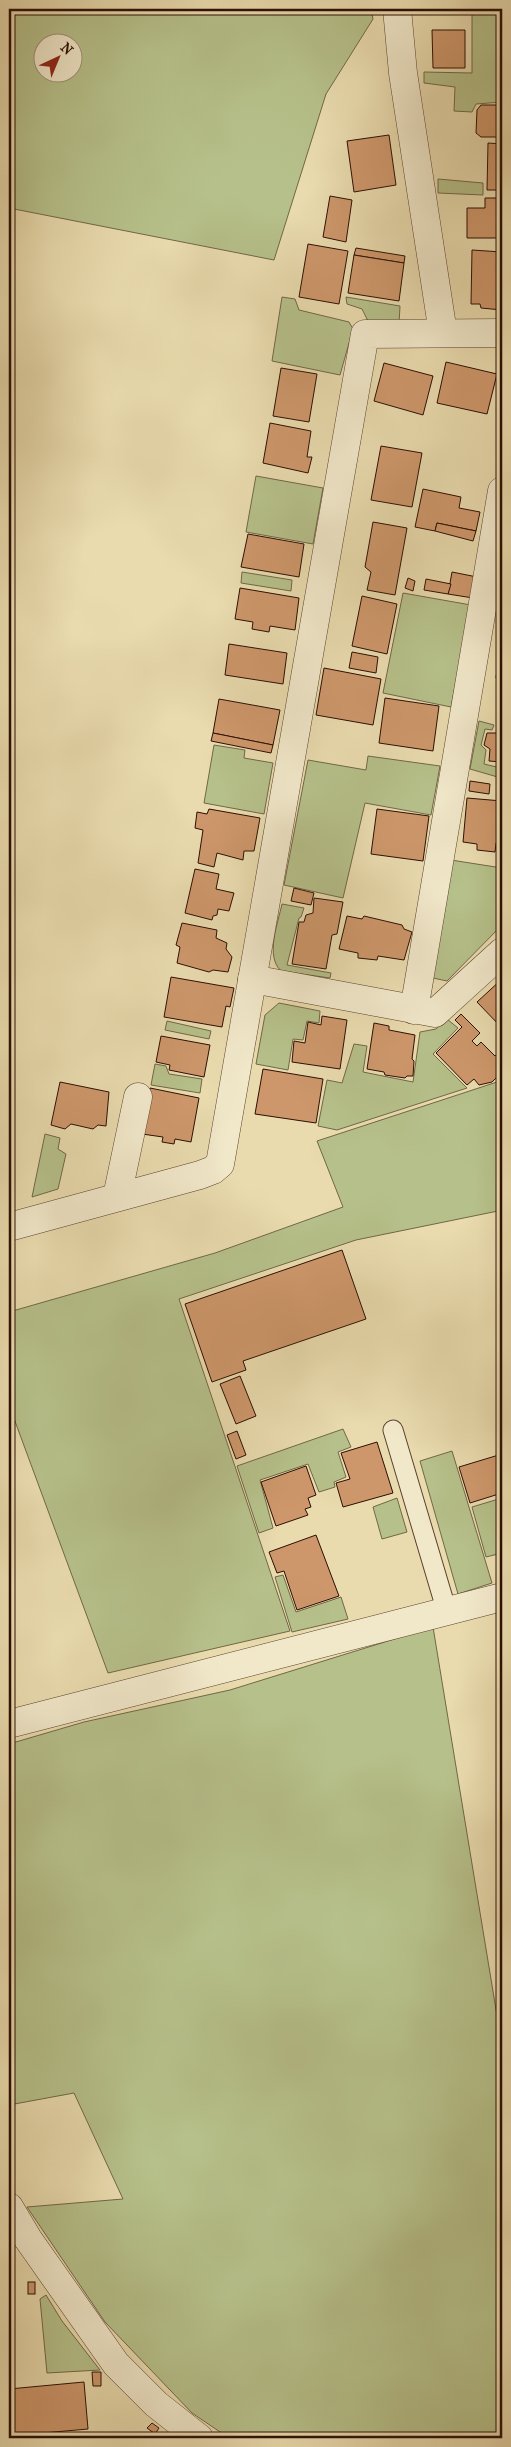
<svg xmlns="http://www.w3.org/2000/svg" width="511" height="2447" font-family="'IM FELL French Canon',serif">
<rect width="100%" height="100%" fill="#e9dbae"/>
<filter id="stains"><feTurbulence type="fractalNoise" baseFrequency=".004" numOctaves="4"/><feColorMatrix values="0 0 0 0 .2 0 0 0 0 .09 0 0 0 0 .02 0 0 0 .5 -.17"/></filter>
<radialGradient id="worn" r=".72"><stop offset=".6" stop-color="#630" stop-opacity="0"/><stop offset="1" stop-color="#630" stop-opacity=".3"/></radialGradient>
<!-- green -->
<g fill="#b6c08a" stroke="#716747" fill-rule="evenodd">
<path d="M9,9h362l2,10 -47,75 -52,166 -265,-52zM42,42h30v30h-30z"/>
<path d="M472,9h30v93l-26,2 -4,8 -18,-1 1,-24 -31,-4v-11l48,1z"/>
<path d="M438,179l45,4v12l-45,-2z"/>
<path d="M282,297l13,2 4,11 50,12 4,7 -13,46 -68,-14z"/>
<path d="M346,297l54,9 -1,18 -29,1 -8,-16 -15,-5z"/>
<path d="M256,476l67,12 -10,56 -67,-12z"/>
<path d="M242,572l50,8 -1,11 -50,-8z"/>
<path d="M403,593l68,12 -20,102 -68,-14z"/>
<path d="M479,721l15,4 -2,5 -7,-1 -4,16 5,5 -2,14 17,4v10l-31,-9z"/>
<path d="M214,745l31,5 -1,8 29,5 -9,51 -60,-11z"/>
<path d="M368,756l72,10 -9,49 -66,-12 -22,95 -59,-13 24,-125 58,10z"/>
<path d="M451,860l51,8v57l-55,56 -14,-3z"/>
<path d="M282,904l22,4 -3,9 -2,1 -12,47 44,8 -1,5 -49,-7c-16,-15 -3,-48 1,-67z"/>
<path d="M279,1003l41,8 -1,12 -12,-2 -4,19 -10,-1 -5,31 -32,-6 9,-49z"/>
<path d="M447,1019l11,9 -25,26 34,34 -130,42 -19,-4 9,-46 15,3 12,-39 13,2 -4,26 50,10 7,-50 16,-3z"/>
<path d="M167,1021l44,10 -2,8 -44,-9z"/>
<path d="M155,1064l11,2 3,8 33,5 -2,14 -49,-8z"/>
<path d="M502,1078v144l-4,-11 -142,29 -177,59 111,332 -182,42 -99,-268v-93l206,-59 128,-46 -26,-66 180,-59z"/>
<path d="M45,1134l15,4 -2,11 8,5 -8,35 -26,8z"/>
<path d="M343,1429l8,18 -13,5 8,25 -12,5 1,5 -16,5 -11,-28 -48,16 13,48 -14,5 -22,-67z"/>
<path d="M452,1451l40,132 -34,11 -38,-133z"/>
<path d="M397,1498l10,34 -25,7 -9,-32z"/>
<path d="M502,1498v55l-16,4 -14,-50z"/>
<path d="M283,1575l13,37 45,-15 7,22 -56,13 -17,-55z"/>
<path d="M433,1627l69,419v392h-273l-37,-25 -87,-91 -78,-115 96,-8 -49,-106 -65,12v-361l75,-22 146,-32z"/>
<path d="M46,2295l16,26 38,49 -53,3 -7,-74z"/>
</g>
<!-- building -->
<g fill="#cd976b" stroke="#2c0e04">
<path d="M432,30h33v38h-32z"/>
<path d="M481,105h21v32h-21l-5,-4 1,-23z"/>
<path d="M389,135l7,50 -42,7 -7,-51z"/>
<path d="M488,143l14,1v46h-15z"/>
<path d="M330,196l22,4 -6,42 -23,-5z"/>
<path d="M485,198h17v40h-35v-30h18z"/>
<path d="M308,244l40,7 -9,53 -40,-7z"/>
<path d="M356,248l49,8 -1,7 -50,-8z"/>
<path d="M472,250l30,2v58l-21,-2 -1,-4h-9z"/>
<path d="M354,255l50,8 -5,38 -51,-8z"/>
<path d="M446,362l51,12 -10,40 -50,-11z"/>
<path d="M384,363l49,13 -10,39 -49,-14z"/>
<path d="M281,368l36,6 -8,48 -36,-6z"/>
<path d="M270,423l41,8 -4,26h5l-4,16 -45,-10z"/>
<path d="M381,446l41,7 -10,54 -41,-7z"/>
<path d="M423,489l38,8 -2,11 21,4 -4,19 -39,-8 -2,8 -20,-4z"/>
<path d="M373,522l34,6 -12,67 -28,-5 4,-18 -6,-5z"/>
<path d="M437,523l39,8 -3,10 -38,-10z"/>
<path d="M248,534l56,10 -5,33 -58,-10z"/>
<path d="M452,572l25,5 -4,21 -25,-4z"/>
<path d="M408,578l7,3 -2,10 -8,-3z"/>
<path d="M426,579l25,5 -3,10 -24,-4z"/>
<path d="M240,588l59,10 -4,32 -25,-4 -1,6 -17,-3 1,-7 -18,-3z"/>
<path d="M362,596l35,8 -10,50 -35,-8z"/>
<path d="M229,644l58,9 -4,31 -58,-9z"/>
<path d="M352,652l26,5 -2,16 -27,-5z"/>
<path d="M498,661h4v19l-6,-2z"/>
<path d="M324,668l57,11 -8,46 -57,-10z"/>
<path d="M385,698l54,8 -6,45 -54,-8z"/>
<path d="M219,699l61,11 -7,35 -60,-12z"/>
<path d="M500,729l2,1v32l-13,-1 1,-12 -6,-4 3,-12h14z"/>
<path d="M213,733l60,12 -2,8 -60,-12z"/>
<path d="M470,781l20,3 -1,10 -20,-3z"/>
<path d="M467,798l35,3v43l-6,-1 -1,9 -18,-2v-6l-14,-2z"/>
<path d="M209,809l51,9 -6,33h-10l-1,9 -26,-7 -3,14 -16,-4 5,-33 -8,-2 2,-16 10,2z"/>
<path d="M377,809l52,7 -6,45 -52,-7z"/>
<path d="M195,869l24,5 -3,15 18,4 -5,18 -11,-2 -1,6 -4,1 -1,4 -27,-7z"/>
<path d="M294,888l20,5 -3,12 -20,-4z"/>
<path d="M314,898l29,4 -6,32 -5,1 -6,34 -34,-5 7,-42h5l2,-7 7,-2z"/>
<path d="M347,916l15,3 2,-3 38,9 2,4 8,3 -8,28 -26,-4 -1,4 -19,-2v-5l-19,-4z"/>
<path d="M182,923l35,7 -1,8 11,5 -1,6 6,8 -4,15 -15,-2 -4,2 -32,-9 3,-16 -4,-2z"/>
<path d="M171,977l63,11 -4,19 -4,-1 -4,21 -58,-10z"/>
<path d="M502,979v49l-25,-26z"/>
<path d="M461,1014l19,19 -8,8 5,5 4,-4 14,14 4,-3 3,3v16l-10,10 -13,3 -5,-6 -7,6 -31,-32 26,-26 -7,-7z"/>
<path d="M322,1016l25,4 -7,49 -48,-7 2,-21 11,2 3,-21 13,3z"/>
<path d="M374,1023l15,3v4l26,5 -3,24 2,2 -1,15h-6l-2,2 -20,-3 -1,-3 -17,-3z"/>
<path d="M161,1036l49,9 -6,32 -35,-7 1,-5 -14,-3z"/>
<path d="M263,1069l60,10 -7,44 -61,-9z"/>
<path d="M60,1082l49,10 -3,34 -8,-1 -5,4 -22,-5 -6,5 -14,-4z"/>
<path d="M150,1088l49,10 -8,44 -16,-3 -1,5 -12,-2 1,-5 -21,-3z"/>
<path d="M342,1250l24,69 -123,42 3,9 -34,12 -27,-78z"/>
<path d="M240,1376l16,40 -20,8 -16,-40z"/>
<path d="M237,1431l9,24 -10,4 -9,-24z"/>
<path d="M377,1442l16,51 -50,14 -7,-24 14,-4 -9,-26z"/>
<path d="M502,1454v39l-32,10 -11,-36z"/>
<path d="M306,1466l10,29 -8,3 3,9 -6,2 3,6 -32,11 -15,-44z"/>
<path d="M316,1535l23,61 -42,14 -13,-39 -7,2 -8,-21z"/>
<rect x="28" y="2282" width="7" height="12"/>
<path d="M92,2372h9v14h-8z"/>
<path d="M84,2382l4,47 -79,7v-47z"/>
<path d="M152,2423l7,5 -4,6 -8,-6z"/>
</g>
<g fill="none" stroke-linecap="round" stroke-linejoin="round">
<!-- service casing -->
<g stroke="#5b412e" stroke-width="21">
<path id="service" d="M393,1430l54,182"/>
</g>
<!-- minor casing -->
<g stroke="#5b412e" stroke-width="29">
<g id="minor">
<path d="M397,9l6,64 40,260"/>
<path d="M252,979l183,34 67,-61"/>
<path d="M414,1010l88,-519"/>
<path d="M117,1197l21,-100"/>
<path d="M9,1227l191,-52 13,-5 7,-6 145,-830 137,-1"/>
<path d="M9,1724l493,-127"/>
<path d="M9,2207l19,32 88,125 40,40 43,34"/>
</g>
</g>
<!-- service -->
<use href="#service" stroke="#f1e8ca" stroke-width="19"/>
<!-- minor -->
<use href="#minor" stroke="#f1e8ca" stroke-width="28"/>
</g>
<!-- margin -->
<rect width="511" height="2447" fill="none" stroke="#e9dbae" stroke-width="30"/>
<rect x="10" y="10" width="491" height="2427" fill="none" stroke="#2c0e04" stroke-width="2.5"/>
<rect x="15" y="15" width="481" height="2417" fill="none" stroke="#2c0e04"/>
<!-- north arrow -->
<g transform="translate(58 58) rotate(44)"><circle r="24" fill="#f1e8ca" stroke="#a2917b"/>
<path d="M0-4L9 19L0 12L-9 19Z" fill="#8f2418"/>
<text y="-8" font-size="14" font-weight="bold" text-anchor="middle" fill="#2c0e04">N</text>
</g>
<rect width="100%" height="100%" filter="url(#stains)"/>
<rect width="100%" height="100%" fill="url(#worn)"/>
</svg>
